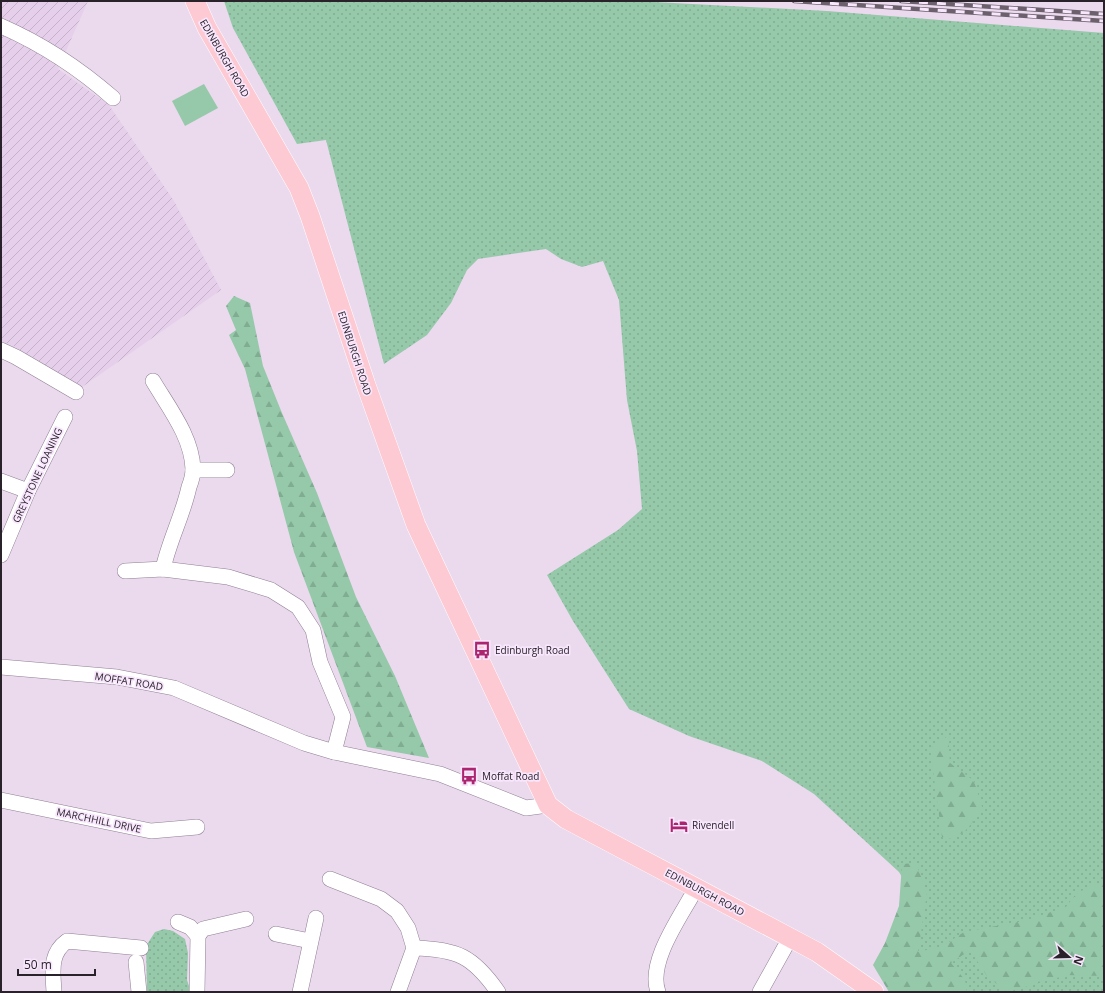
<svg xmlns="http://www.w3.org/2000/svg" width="1105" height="993" font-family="'Open Sans',sans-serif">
<defs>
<pattern id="industrial-furrows" width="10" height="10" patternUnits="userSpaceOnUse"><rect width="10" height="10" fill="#e6cfeb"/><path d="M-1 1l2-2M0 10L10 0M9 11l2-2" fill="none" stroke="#c5b1ca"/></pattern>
<pattern id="grass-dots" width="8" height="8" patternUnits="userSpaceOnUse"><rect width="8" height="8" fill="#95c9a9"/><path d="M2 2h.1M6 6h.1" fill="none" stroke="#80ac92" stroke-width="1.8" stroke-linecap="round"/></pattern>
<pattern id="forest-firs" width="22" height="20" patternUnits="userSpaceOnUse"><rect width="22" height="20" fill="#95c9a9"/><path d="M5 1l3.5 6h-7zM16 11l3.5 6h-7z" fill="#80ac92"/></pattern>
</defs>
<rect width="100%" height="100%" fill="#ebd9ee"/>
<!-- industrial -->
<path fill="url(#industrial-furrows)" d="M1,1h87l-30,68 51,36 65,96 47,89 -139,97 -67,-40 -14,-6z"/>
<!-- grass -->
<g fill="url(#grass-dots)">
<path d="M224,1h411l192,10 277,22v959h-201l18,-84 -22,-36 -85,-78 -52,-33 -73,-25 -60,-27 -56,-88 -26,-46 71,-45 24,-21 -5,-58 -10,-51 -8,-100 -16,-39 -21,6 -21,-8 -15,-10 -68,10 -11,11 -16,33 -24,32 -43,29 -58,-224 -29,4 -64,-116z"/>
<path d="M164,929l9,2 12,8 3,14 -1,27 4,12h-44l-1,-46 9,-14z"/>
</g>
<!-- forest -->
<g fill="url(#forest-firs)">
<path d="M234,296l16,7 13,63 19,47 35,80 39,104 39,79 34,82 -62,-11 -73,-195 -49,-183 -16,-34 7,-5 -10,-24z"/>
<path d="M948,736l2,27 24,18 9,29 -18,21 -13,8 -10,-2 -12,-89z"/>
<path d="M916,863l11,30 -9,59 25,-6 21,-14 60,-11 42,-14 10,-13 16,-9 12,-3v94l-37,-1 -60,17 -20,-16 -17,-26 -19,13 14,17 2,12h-78l-16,-27 12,-22 14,-37 3,-42z"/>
</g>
<!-- green -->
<path fill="#95c9a9" d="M204,84l14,24 -33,18 -13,-25z"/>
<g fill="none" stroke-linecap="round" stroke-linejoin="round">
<!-- minor casing -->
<g stroke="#8f7f93" stroke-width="16">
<g id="minor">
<path d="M1,26c41,18 79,43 112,72"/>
<path d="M1,350l15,7 60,35"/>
<path d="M153,381c16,27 39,56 40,88 0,6 -2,13 -4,18 -6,28 -20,54 -26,82"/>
<path d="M193,470h34"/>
<path d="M1,481l27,10"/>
<path d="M1,555l27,-64 37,-74"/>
<path d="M125,571l38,-2 65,8 43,13 27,17 15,23 7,32 23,55 -9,35"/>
<path d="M1,667l116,10 57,11 130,55 30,9 106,22 86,34 22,-3"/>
<path d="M1,800l150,31 46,-4"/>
<path d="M330,879l51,20 16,12 11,17 6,20 -16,44"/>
<path d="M178,922l12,5 8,9"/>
<path d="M276,934l34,7"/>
<path d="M414,948c43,1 59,8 84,44"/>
<path d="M136,962l3,30"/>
<path d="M54,992c-1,-20 -5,-38 13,-51l74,7"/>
<path d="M197,992l1,-56 5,-7 43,-10"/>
<path d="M300,992l16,-74"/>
<path d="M658,992c-11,-31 24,-77 38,-104"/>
<path d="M760,992l30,-54"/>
</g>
</g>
<!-- major casing -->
<g stroke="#fff" stroke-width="20">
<path id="major" d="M195,1l12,27 92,160 11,28 56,169 50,140 132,280 18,14 251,133 57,40"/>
</g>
<!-- minor -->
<use href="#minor" stroke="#fff" stroke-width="15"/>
<!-- major -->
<use href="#major" stroke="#fdcad4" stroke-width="19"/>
<!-- rail casing -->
<g stroke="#6b606c" stroke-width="4.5">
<g id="rail">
<path d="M794,1l310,20"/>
<path d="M901,1l203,13"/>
</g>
</g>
<!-- rail -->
<use href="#rail" stroke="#f8e6fc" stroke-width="3" stroke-dasharray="9" stroke-linecap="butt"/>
</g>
<!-- icons -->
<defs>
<g id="bus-bare" transform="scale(1.38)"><path d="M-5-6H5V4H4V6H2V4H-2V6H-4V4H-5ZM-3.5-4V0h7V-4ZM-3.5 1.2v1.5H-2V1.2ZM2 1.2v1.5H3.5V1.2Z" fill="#ab266e" stroke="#f8e6fc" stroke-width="2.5" paint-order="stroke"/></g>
<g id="hotel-bare" transform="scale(1.38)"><path d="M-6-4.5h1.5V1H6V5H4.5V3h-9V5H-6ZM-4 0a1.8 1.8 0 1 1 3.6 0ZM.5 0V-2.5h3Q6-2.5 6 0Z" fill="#ab266e" stroke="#f8e6fc" stroke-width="2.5" paint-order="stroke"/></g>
</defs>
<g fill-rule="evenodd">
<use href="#bus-bare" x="482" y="650"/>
<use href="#bus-bare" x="469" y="776"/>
<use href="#hotel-bare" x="679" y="825"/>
</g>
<g text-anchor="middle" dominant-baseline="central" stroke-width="3.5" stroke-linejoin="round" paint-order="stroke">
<!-- street labels -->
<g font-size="10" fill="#29222a" stroke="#f8e6fc">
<text transform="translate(225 58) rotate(60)">EDINBURGH ROAD</text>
<text transform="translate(355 353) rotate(72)">EDINBURGH ROAD</text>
<text transform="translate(37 475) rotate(-65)">GREYSTONE LOANING</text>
<text transform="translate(129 681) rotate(9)">MOFFAT ROAD</text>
<text transform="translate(99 820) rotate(12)">MARCHHILL DRIVE</text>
<text transform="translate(705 892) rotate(28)">EDINBURGH ROAD</text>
</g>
<!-- poi labels -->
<g font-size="10" fill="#29222a" stroke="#f8e6fc" text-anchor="start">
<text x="495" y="650">Edinburgh Road</text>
<text x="482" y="776">Moffat Road</text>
<text x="692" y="825">Rivendell</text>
</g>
</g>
<!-- border -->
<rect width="1105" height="993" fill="none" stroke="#29222a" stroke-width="4"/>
<!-- north arrow -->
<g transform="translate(1069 957) rotate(110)" stroke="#f8e6fc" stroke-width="3" paint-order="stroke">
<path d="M0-3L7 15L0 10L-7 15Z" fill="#29222a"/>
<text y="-6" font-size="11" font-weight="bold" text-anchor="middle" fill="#29222a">N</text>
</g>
<!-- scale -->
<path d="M18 969v6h77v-6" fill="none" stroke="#29222a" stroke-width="2"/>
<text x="24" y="969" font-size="12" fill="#29222a" stroke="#f8e6fc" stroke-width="3" paint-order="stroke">50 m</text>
</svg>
